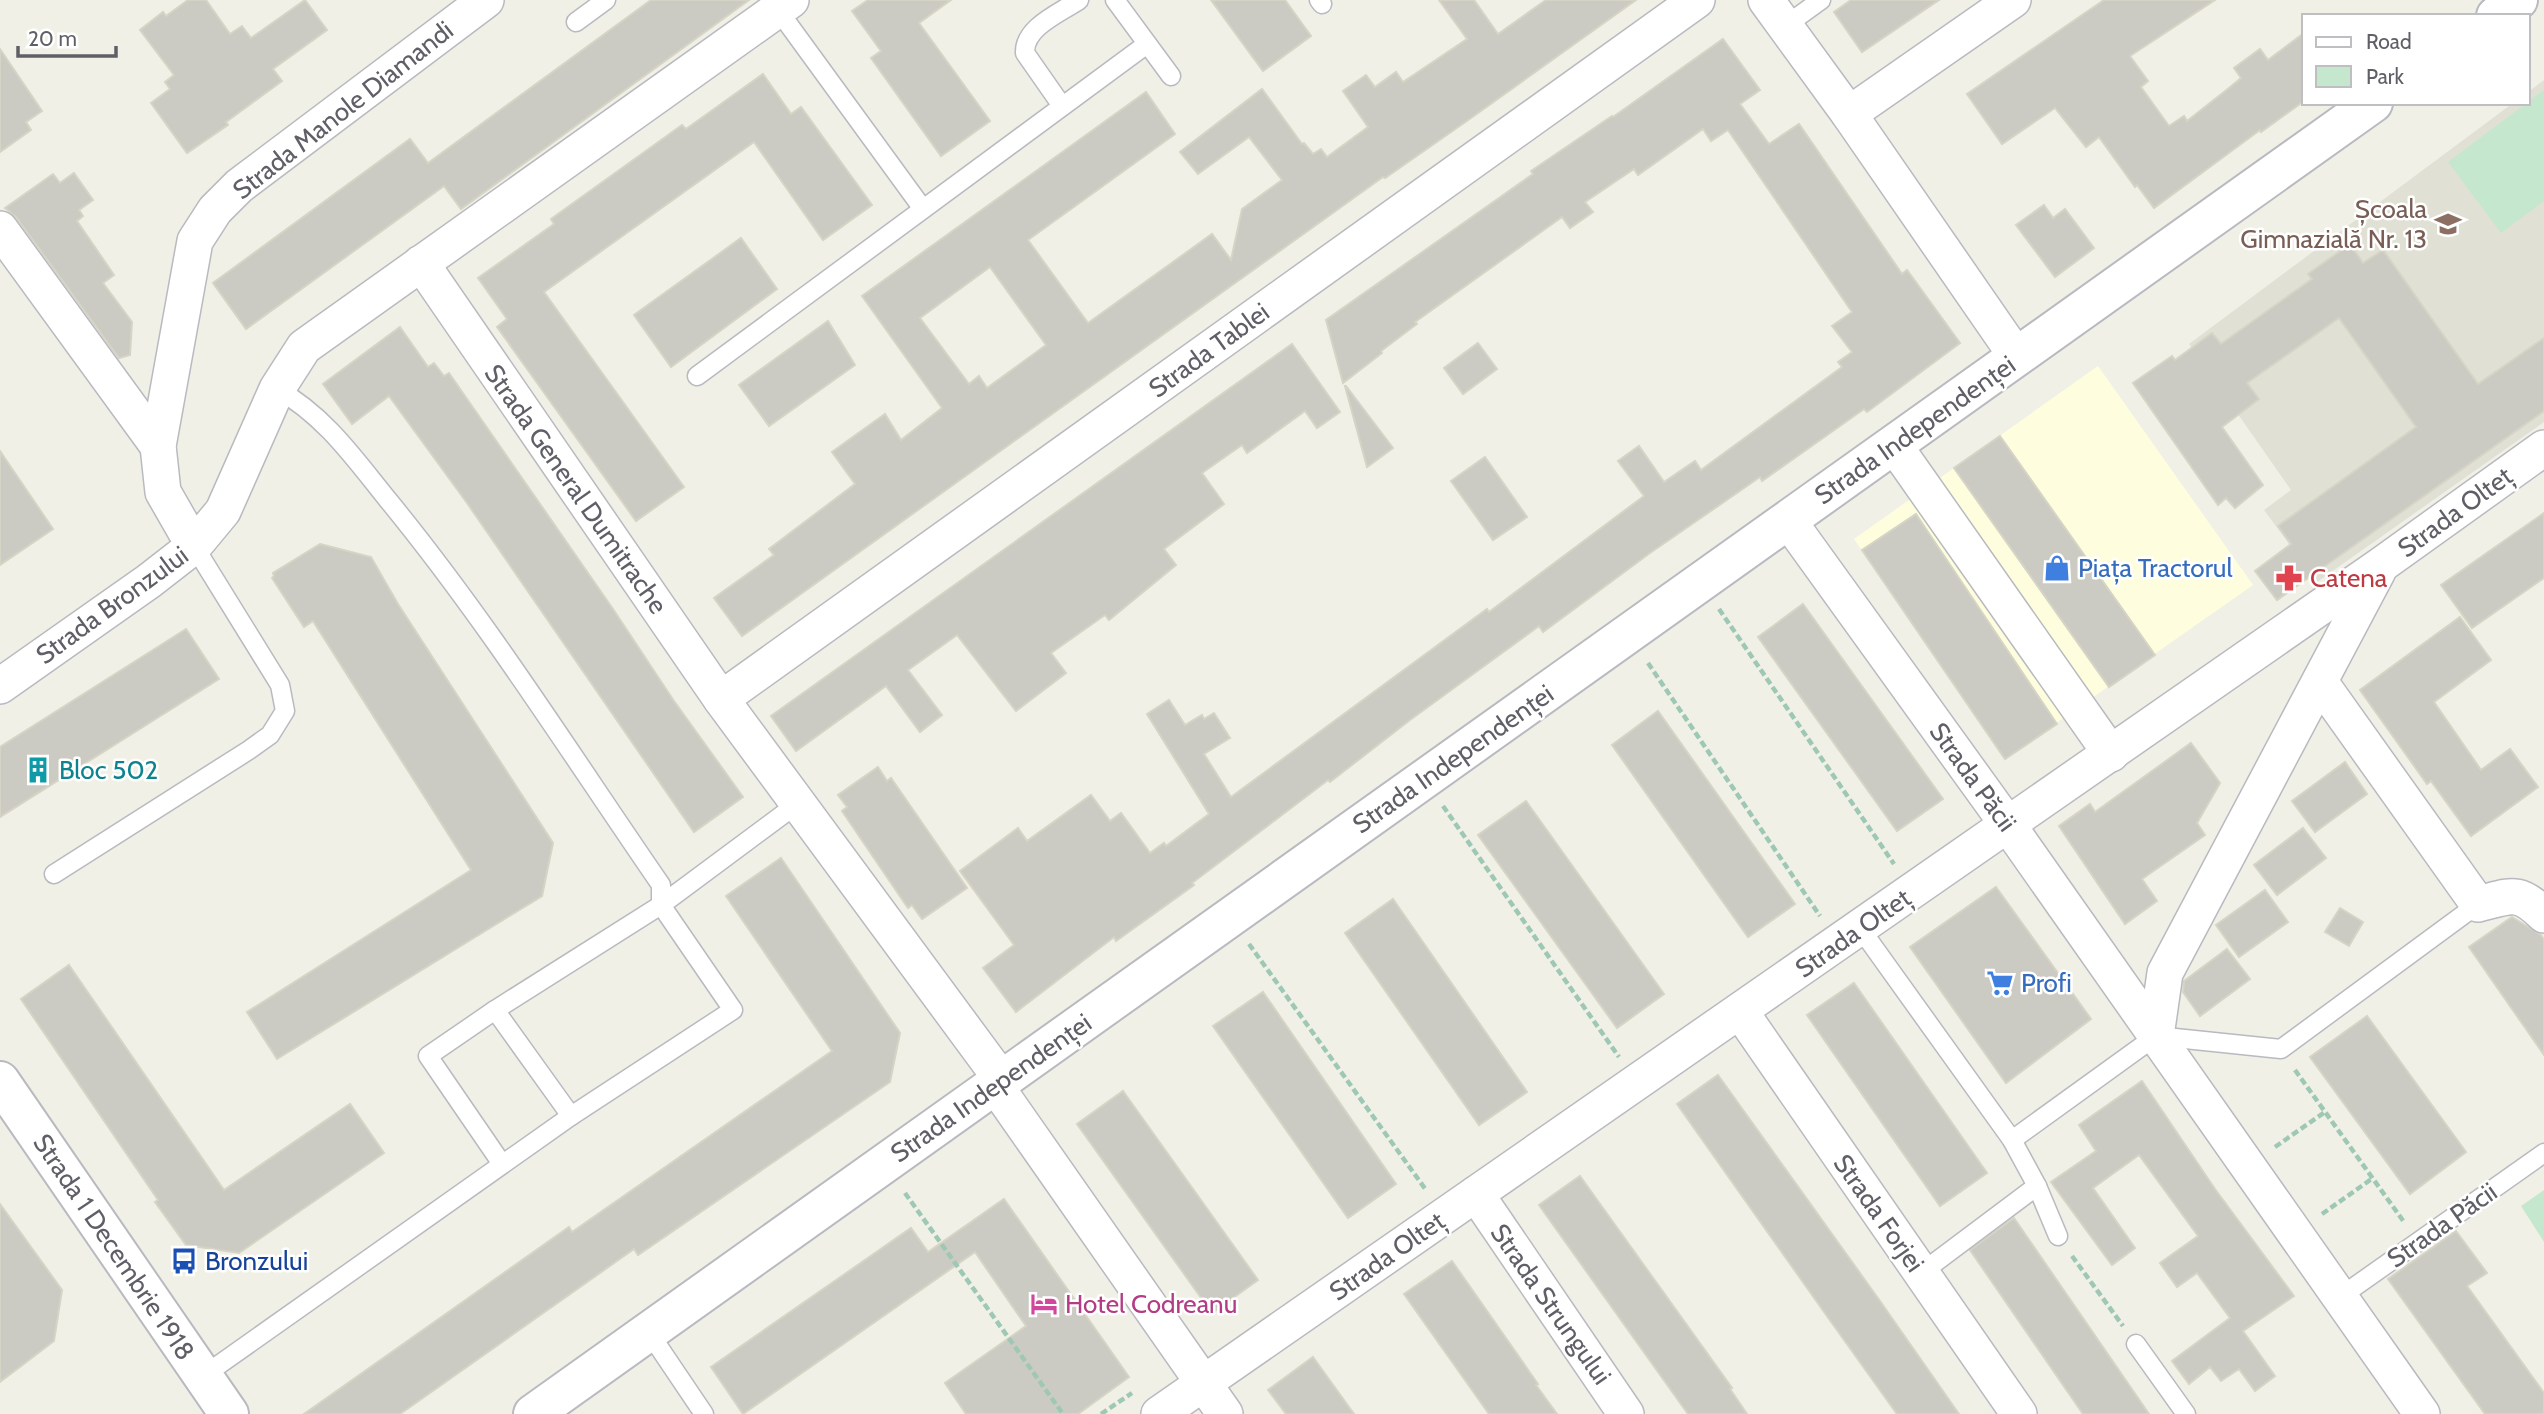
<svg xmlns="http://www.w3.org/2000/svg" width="2544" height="1414" font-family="Cabin,sans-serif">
<rect width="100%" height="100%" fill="#f0f0e7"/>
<!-- commercial -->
<path fill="#fefedf" d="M2098,366l155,219 -248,174 -151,-220z"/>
<!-- education -->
<path fill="#e0e0d5" d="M2544,80v342l-227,160 -53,-72 27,-20 -102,-146 324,-241h15v-11z"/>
<!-- green -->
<g fill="#c5e7cd">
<path d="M2544,90v111l-43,32 -53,-71z"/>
<path d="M2544,1190v52l-23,-36z"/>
</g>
<!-- building -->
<g fill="#cccbc3" stroke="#d5d4c5" stroke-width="2" fill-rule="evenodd">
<path d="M188,0h18l24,34 12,-8 9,12 54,-38 22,30 -54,39 9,12 -56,41 2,3 -41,28 -36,-50 19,-14 -5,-7 9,-7 -34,-45 23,-18 3,4z"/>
<path d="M651,0h98l-288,209 -17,-23 -198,143 -33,-46 197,-144 18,24z"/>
<path d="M868,0h83l-32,23 71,98 -49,35 -70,-98 10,-7 -29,-40z"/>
<path d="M1211,0h74l26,36 -48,35z"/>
<path d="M1439,0h35l24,34 48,-34h90l-172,123 -79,55 -2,-1 -641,459 -28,-38 60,-43 -5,-6 86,-65 -23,-32 53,-38 16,26 41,-32 -80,-112 284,-204 29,42 -147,106 60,83 124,-89 19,26 11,-51 40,-29 -33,-43 -51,37 -18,-22 82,-63 40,55 2,-1 9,11 8,-5 6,8 41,-30 -25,-36 23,-16 9,12 21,-15 7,10 64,-43zM990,267l56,78 -59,43 -8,-12 -10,8 -49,-66z"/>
<path d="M1851,0h88l-77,52 -28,-40z"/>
<path d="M2104,0h111l-85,56 18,25 -7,6 28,39 15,-10 3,5 42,-33 12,-10 -7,-10 26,-19 8,11 36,-27v68l-43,31 -1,-2 -106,78 -17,-23 -2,2 -36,-50 -13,10 -31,-39 -53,36 -35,-50z"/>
<path d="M1723,39l37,51 -20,14 29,40 30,-20 103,150 5,-4 53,73 -93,69 -3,-3 -102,72 -2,-4 -110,76 -107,79 -4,-6 -129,94 -80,62 -2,-2 -136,103 2,2 -78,56 -2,-4 -98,75 -33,-44 31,-23 -54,-74 58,-43 9,13 64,-46 19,26 11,-8 29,40 14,-10 2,3 43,-32 -62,-100 22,-14 16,25 17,-10 2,4 10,-6 16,25 -26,16 27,43 256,-188 2,3 155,-116 -26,-35 21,-15 25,36 31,-21 6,9 141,-103 -4,-5 14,-10 -20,-26 20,-14 -124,-182 -17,11 -8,-12 -65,46 -4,-6 -49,33 8,10 -23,16 -8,-11 -147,105 2,2 -36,27 1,2 -39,30 -17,-63 207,-146 -2,-3 81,-55 1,1z"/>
<path d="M0,49l42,62 -16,11 5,8 -31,22z"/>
<path d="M763,74l28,40 10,-7 71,98 -49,35 -69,-98 -210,150 140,195 -48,34 -139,-194 10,-8 -29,-41 76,-54 -3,-5 131,-94 4,4z"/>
<path d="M74,173l19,27 -14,10 4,6 -6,5 37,54 -11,8 29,39 -2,33 -11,3 -103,-141 -11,-9 48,-34 7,9z"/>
<path d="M2044,205l9,13 12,-9 29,39 -39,29 -39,-52z"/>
<path d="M741,238l36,51 -106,78 -37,-52z"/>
<path d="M2350,244l13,19 20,-13 95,134 66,-46v73l-267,189 -22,-29 36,-27 -13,-18 138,-99 -77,-109 -92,65 12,16 -37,28 41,58 -28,23 -9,-10 -8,7 -85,-122 39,-27 3,4 37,-27 9,11 91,-65 -4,-5z"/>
<path d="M828,321l27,44 -86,61 -30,-41z"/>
<path d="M400,327l28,40 6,-4 10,13 5,-3 164,236 61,92 69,96 -49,35 -227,-329 -78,-107 -37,28 -29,-40z"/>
<path d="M1478,343l19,26 -34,25 -19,-26z"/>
<path d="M1292,344l48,68 -23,16 -12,-17 -58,42 -5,-8 -40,28 22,31 -60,45 12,16 -67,55 -4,-5 -54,38 15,20 -50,38 -59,-76 -49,35 34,45 -22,17 -34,-46 -90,65 -25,-35z"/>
<path d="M1345,386h1l47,62 -26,19z"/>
<path d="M2000,436l155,219 -46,32 -155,-219z"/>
<path d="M0,451l53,78 -53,36z"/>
<path d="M1485,457l42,60 -34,23 -42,-59z"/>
<path d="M2544,513v65l-72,50 -31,-43z"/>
<path d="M1916,514l141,210 -52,35 -143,-209z"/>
<path d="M320,544l51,13 27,47 155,239 -11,53 -265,163 -30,-47 224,-142 -158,-249 -9,6 -32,-49 2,-2 -1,-3z"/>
<path d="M1803,604l140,195 -46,32 -139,-194z"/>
<path d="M2460,617l31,43 -57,42 47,68 29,-21 28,38 -67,49 -40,-55 -4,3 -67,-94z"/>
<path d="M186,629l33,50 -219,138v-70z"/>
<path d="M1658,711l137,193 -47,33 -136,-192z"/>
<path d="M2191,743l29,40 -23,40 8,12 -63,44 15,22 -32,23 -66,-98 31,-22 5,8z"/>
<path d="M2345,762l22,32 -52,38 -23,-31z"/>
<path d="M878,767l9,14 4,-3 76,110 -45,31 -10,-14 -4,3 -66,-97 5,-4 -9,-12z"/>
<path d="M1526,801l138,193 -47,34 -139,-193z"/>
<path d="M2303,828l23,30 -49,37 -23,-30z"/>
<path d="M781,858l119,175 -10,49 -252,173 -4,-6 -234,165h-96l265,-187 3,5 260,-181 -106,-155z"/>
<path d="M1996,887l95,132 -85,64 -96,-136z"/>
<path d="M2265,890l23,32 -49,35 -23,-32z"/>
<path d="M1393,899l134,193 -48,33 -134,-192z"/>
<path d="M2340,908l23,14 -14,24 -24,-14z"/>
<path d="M2512,917l29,18 3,5v115l-75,-108z"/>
<path d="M2227,949l23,30 -50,37 -17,-24 1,-11z"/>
<path d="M69,965l155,225 126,-86 34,49 -145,100 -53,-8 -31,-43 3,-2 -137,-201z"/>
<path d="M1854,983l133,190 -47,33 -133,-191z"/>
<path d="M1263,992l133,192 -48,34 -135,-192z"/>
<path d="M2367,1016l99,136 -56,42 -100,-137z"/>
<path d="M1718,1075l162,226 79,113h-62l-68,-95 -152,-215z"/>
<path d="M2142,1081l73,108 79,107 -51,35 32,45 -20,15 -16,-22 -18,12 -11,-14 -21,17 -17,-23 58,-43 -33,-45 -20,14 -17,-24 38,-27 -59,-81 -46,33 42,60 -23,17 -61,-83 45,-31 -17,-26z"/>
<path d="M1123,1091l135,189 -46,33 -135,-189z"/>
<path d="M1580,1176l152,212 -2,1 17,25h-59l-149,-209z"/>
<path d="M1004,1199l125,178 -51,37h-112l-21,-31 81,-57 -51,-74 -232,162 -32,-47 200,-139 17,24z"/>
<path d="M0,1204l62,86 -8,51 -54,41z"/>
<path d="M2014,1218l135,196h-66l-113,-164z"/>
<path d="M2456,1231l31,42 -20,13 77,107v21h-59l-97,-135z"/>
<path d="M1452,1261l86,123 -2,1 21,29h-68l-85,-120z"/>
<path d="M1313,1357l41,57h-68l-18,-24z"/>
</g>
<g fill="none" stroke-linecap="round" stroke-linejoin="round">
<!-- lane casing -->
<g stroke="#b9bac0" stroke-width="21">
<g id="lane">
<path d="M1115,0l56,76"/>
<path d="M1319,0l3,4"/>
<path d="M778,10l145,199"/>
<path d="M576,22l30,-22"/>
<path d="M1785,26l36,-26"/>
<path d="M1062,106l-37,-53c-1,-26 35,-40 54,-53"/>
<path d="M697,376l450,-332"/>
<path d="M54,874l195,-124 21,-15 15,-24 -5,-26 -86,-139"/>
<path d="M1860,928l152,212 25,46 21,50"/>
<path d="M495,1010l76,106"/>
<path d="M2012,1140l144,-104 125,13 197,-145"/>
<path d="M502,1164l-74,-108 67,-46 166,-105 136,-101"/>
<path d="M1921,1273l116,-87"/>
<path d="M2340,1297l204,-144"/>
<path d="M648,1331l56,83"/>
<path d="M2136,1344l50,70"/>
<path d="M203,1376l368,-260 162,-106 -72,-105v-20c-89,-129 -173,-263 -273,-385 -34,-42 -63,-84 -111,-111"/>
</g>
</g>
<!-- street casing -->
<g stroke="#b9bac0" stroke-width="38">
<g id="street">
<path d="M1766,0l83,114 168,243"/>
<path d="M1849,114l164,-114"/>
<path d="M0,229l158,217"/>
<path d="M421,263l300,436 281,381"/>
<path d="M1894,445l217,309"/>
<path d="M1788,520l220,305 414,589"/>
<path d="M194,546l-31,-54 -5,-46 37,-205 20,-31 24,-24 247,-186"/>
<path d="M2320,682l158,222c33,-8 40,-15 66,11"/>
<path d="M0,686l149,-105 45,-35 29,-35 54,-122 27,-42 487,-347"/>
<path d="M721,699l976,-699"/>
<path d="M1740,1011l279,403"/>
<path d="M2156,1036l9,-63 213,-402"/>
<path d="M995,1085l230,329"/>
<path d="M1476,1194l150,220"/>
<path d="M1159,1414l1222,-849 163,-117"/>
</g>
</g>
<!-- secondary casing -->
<g stroke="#b8bac0" stroke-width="42">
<g id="secondary">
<path d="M2496,16l22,-16"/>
<path d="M0,1081l229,333"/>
<path d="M533,1414l1840,-1311"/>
</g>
</g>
<!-- path -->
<g stroke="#9ec8b4" stroke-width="4.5" stroke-dasharray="7 3.5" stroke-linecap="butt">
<path d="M1719,609l175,255"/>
<path d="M1648,663l172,253"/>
<path d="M1443,806l176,251"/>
<path d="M1249,944l177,246"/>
<path d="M2295,1070l109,152"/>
<path d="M2275,1147l50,-35"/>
<path d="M905,1193l158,221"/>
<path d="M2322,1214l51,-36"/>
<path d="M2072,1256l51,70"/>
<path d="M1101,1414l31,-21"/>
</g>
<!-- lane -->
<use href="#lane" stroke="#fff" stroke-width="18"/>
<!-- street -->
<use href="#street" stroke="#fff" stroke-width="35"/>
<!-- secondary -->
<use href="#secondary" stroke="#fff" stroke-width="38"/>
</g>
<!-- icons -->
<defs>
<g id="school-bare" transform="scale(2.1)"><path d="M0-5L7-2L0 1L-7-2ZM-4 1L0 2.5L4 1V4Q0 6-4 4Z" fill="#8d6e63" stroke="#fff" stroke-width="2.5" paint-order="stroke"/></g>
<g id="shop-bare" transform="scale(2.1)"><path d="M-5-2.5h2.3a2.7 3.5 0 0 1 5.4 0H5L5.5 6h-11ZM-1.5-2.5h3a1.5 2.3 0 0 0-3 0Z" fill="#3f7fe0" stroke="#fff" stroke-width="2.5" paint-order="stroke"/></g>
<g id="pharmacy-bare" transform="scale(2.1)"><path d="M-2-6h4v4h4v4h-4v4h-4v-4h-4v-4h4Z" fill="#e0444e" stroke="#fff" stroke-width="2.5" paint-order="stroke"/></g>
<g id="building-bare" transform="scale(2.1)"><path d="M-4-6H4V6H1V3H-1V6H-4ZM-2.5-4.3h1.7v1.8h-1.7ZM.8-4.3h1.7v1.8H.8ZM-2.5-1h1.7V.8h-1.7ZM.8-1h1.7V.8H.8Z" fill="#0f9aa8" stroke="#fff" stroke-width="2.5" paint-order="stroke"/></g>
<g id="supermarket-bare" transform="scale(2.1)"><path d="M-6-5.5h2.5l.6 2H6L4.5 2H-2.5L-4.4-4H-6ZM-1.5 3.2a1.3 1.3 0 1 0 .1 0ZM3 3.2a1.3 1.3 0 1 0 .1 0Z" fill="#3f7fe0" stroke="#fff" stroke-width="2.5" paint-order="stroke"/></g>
<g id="bus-bare" transform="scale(2.1)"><path d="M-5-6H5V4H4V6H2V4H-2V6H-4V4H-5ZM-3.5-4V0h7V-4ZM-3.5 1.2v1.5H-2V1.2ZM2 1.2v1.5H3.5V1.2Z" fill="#1a4fb4" stroke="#fff" stroke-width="2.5" paint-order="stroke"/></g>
<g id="hotel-bare" transform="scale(2.1)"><path d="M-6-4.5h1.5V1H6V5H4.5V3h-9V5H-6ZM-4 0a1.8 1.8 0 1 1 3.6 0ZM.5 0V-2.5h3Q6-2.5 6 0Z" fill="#d1479c" stroke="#fff" stroke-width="2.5" paint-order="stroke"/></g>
</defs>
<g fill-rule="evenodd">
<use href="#school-bare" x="2448" y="224"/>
<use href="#shop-bare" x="2057" y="568"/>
<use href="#pharmacy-bare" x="2289" y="578"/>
<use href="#building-bare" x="38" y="770"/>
<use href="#supermarket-bare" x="2000" y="983"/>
<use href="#bus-bare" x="184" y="1261"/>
<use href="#hotel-bare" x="1044" y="1304"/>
</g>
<g text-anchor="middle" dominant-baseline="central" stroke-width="5" stroke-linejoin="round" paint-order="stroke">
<!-- street labels -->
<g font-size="26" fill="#5f6067" stroke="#fff">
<text transform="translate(343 110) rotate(-38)">Strada Manole Diamandi</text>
<text transform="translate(1209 350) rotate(-36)">Strada Tablei</text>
<text transform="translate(1915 430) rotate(-35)">Strada Independenței</text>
<text transform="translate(576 489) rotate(55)">Strada General Dumitrache</text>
<text transform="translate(2455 512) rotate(-36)">Strada Olteț</text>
<text transform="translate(112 605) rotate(-36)">Strada Bronzului</text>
<text transform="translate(1453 759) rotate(-35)">Strada Independenței</text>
<text transform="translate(1973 777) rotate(54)">Strada Păcii</text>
<text transform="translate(1853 933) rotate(-35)">Strada Olteț</text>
<text transform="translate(991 1088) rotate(-35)">Strada Independenței</text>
<text transform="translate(1879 1213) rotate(55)">Strada Forjei</text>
<text transform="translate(2442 1225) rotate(-35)">Strada Păcii</text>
<text transform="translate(114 1247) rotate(56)">Strada 1 Decembrie 1918</text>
<text transform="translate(1387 1256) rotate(-35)">Strada Olteț</text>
<text transform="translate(1551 1304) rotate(55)">Strada Strungului</text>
</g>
<!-- education labels -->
<g font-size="26" fill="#785e54" stroke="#fff" text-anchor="end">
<text x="2427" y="209">Școala<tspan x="2427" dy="30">Gimnazială Nr. 13</tspan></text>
</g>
<!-- shop labels -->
<g font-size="26" fill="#366cbe" stroke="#fff" text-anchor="start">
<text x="2078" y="568">Piața Tractorul</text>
<text x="2021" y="983">Profi</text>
</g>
<!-- health labels -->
<g font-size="26" fill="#be3a42" stroke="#fff" text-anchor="start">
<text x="2310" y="578">Catena</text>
</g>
<!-- culture labels -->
<g font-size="26" fill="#0d838f" stroke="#fff" text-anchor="start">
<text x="59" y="770">Bloc 502</text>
</g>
<!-- transit labels -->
<g font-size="26" fill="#164399" stroke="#fff" text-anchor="start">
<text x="205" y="1261">Bronzului</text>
</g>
<!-- hotel labels -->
<g font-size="26" fill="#b23c85" stroke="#fff" text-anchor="start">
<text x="1065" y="1304">Hotel Codreanu</text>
</g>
</g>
<!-- legend -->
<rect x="2302" y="14" width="228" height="91" fill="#ffffff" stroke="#bfbfc2" stroke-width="2"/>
<rect x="2316" y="37" width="35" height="10" fill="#ffffff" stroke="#bfbfc2" stroke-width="2"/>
<text x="2366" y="49" font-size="21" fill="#5f6067">Road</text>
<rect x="2316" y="66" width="35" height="21" fill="#c5e7cd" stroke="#bfbfc2" stroke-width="2"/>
<text x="2366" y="84" font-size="21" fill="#5f6067">Park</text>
<!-- scale -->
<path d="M18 46v10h98v-10" fill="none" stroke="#5f6067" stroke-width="3.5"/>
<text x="28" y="46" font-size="21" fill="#5f6067" stroke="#ffffff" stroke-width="5" paint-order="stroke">20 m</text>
</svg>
